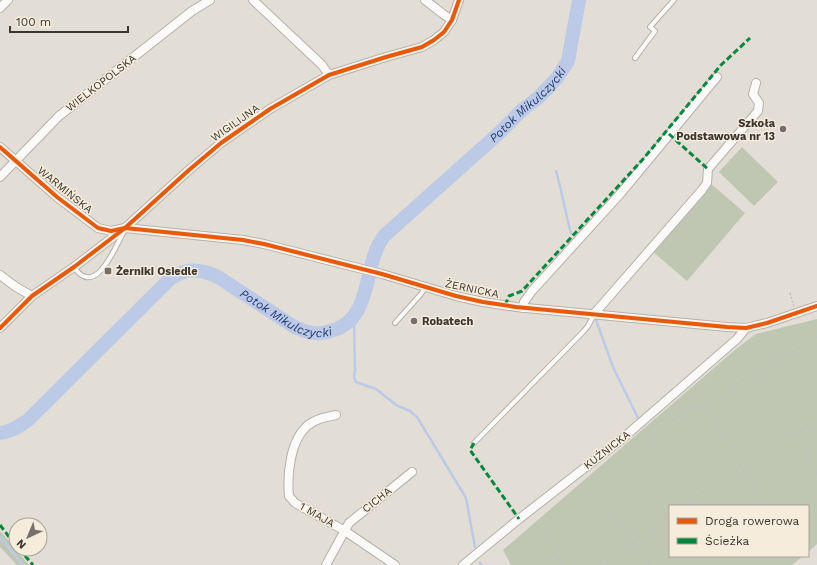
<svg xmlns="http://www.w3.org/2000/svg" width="817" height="565" font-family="'Work Sans',sans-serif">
<rect width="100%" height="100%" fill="#e2ded5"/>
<!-- green -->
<g fill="#bfc7b3">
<path d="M742,147l36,35 -24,24 -35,-34z"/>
<path d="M710,183l35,30 -58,68 -35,-30z"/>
<path d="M817,319v225l-9,8v-46h-138v50h133l-11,9h-281l-8,-15 233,-201 20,-15z"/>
<path d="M0,531l29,34h-12l-17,-18z"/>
</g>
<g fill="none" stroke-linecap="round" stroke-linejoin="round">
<!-- stream -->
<g stroke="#bccae7" stroke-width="2.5">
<path d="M556,171c6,20 9,41 15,62"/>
<path d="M354,316l1,54 -1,7 2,5 20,7 20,16 14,6 7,6 49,81 9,49"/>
<path d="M596,320l17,47 26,53"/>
<path d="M0,537l23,28"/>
<path d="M480,563l2,2"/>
</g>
<!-- river -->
<path stroke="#bccae7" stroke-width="14" id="s1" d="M0,433c11,-1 19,-7 28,-13l142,-141c16,-12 31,-10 48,-2l75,49c14,7 25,10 41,4 40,-14 28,-65 50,-94l114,-102 24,-24 16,-12 19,-20 11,-17 11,-61"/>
<!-- service casing -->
<g stroke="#b5b1ab" stroke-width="6">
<g id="service">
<path d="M635,58l20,-27 -5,-4 24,-27"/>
<path d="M74,267c21,32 41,-19 50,-36"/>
<path d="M395,323l26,-29 4,-6"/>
<path d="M474,443l109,-111 5,-6 6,-11"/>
</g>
</g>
<!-- minor casing -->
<g stroke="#b5b1ab" stroke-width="10">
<g id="minor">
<path d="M253,0l69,65 7,10"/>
<path d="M425,0l18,14 9,6"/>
<path d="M0,8l8,-8"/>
<path d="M0,147l57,50 41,31 13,3 14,-3 118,12 21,4 118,30 74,22 27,6 33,5 211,20 19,1 21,-5 50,-17"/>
<path d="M0,177l59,-61 133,-105 18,-11"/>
<path d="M0,275l16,12 16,9"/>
<path d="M523,308l1,-6 8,-11 89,-98 96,-116"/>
<path d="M594,314l108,-124 5,-7 1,-14 50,-58 1,-8 -6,-9 3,-11"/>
<path d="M0,328l32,-32 42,-29 51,-39 64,-58 32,-27 49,-34 59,-34 57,-18 36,-10 12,-7 10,-8 8,-12 7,-20"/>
<path d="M336,415c-10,2 -21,4 -29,11 -17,15 -20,49 -18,70l6,7 50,28 50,34"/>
<path d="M326,565l23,-42 63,-51"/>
<path d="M463,565l56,-46 104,-81 114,-99 9,-11"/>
</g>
</g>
<!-- path -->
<g stroke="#c1bfbc" stroke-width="1.5" stroke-dasharray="2 2" stroke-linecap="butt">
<path d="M790,293l4,14"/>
<path d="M758,372l59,104"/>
<path d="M702,405l64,101"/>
<path d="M666,411l8,9 143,-83"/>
<path d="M674,420l-26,20 46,66"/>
<path d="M793,435l24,-15"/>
<path d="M588,484l61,81"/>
<path d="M683,506l57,-41"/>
<path d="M540,532l23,33"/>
<path d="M603,565l67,-49"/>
</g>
<!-- service -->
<use href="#service" stroke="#fbfaf9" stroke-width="4"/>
<!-- minor -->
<use href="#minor" stroke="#fbfaf9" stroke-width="8"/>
<!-- quiet -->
<g stroke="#00873e" stroke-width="3" stroke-dasharray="6 3" stroke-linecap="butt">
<path d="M669,134l39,35"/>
<path d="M505,305l4,-9 13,-5 122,-133 77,-93 29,-27"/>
<path d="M474,443l-4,7 49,69"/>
<path d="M0,525l16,21"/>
<path d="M19,549l14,16"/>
</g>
<!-- cycleway casing -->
<g stroke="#f6ecdc" stroke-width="6">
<g id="cycleway">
<path d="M0,147l57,50 41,31 13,3 14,-3 118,12 21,4 118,30 74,22 27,6 33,5 211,20 19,1 21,-5 50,-17"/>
<path d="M0,328l32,-32 42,-29 51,-39 64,-58 32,-27 49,-34 59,-34 57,-18 36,-10 12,-7 10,-8 8,-12 7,-20"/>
</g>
</g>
<!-- cycleway -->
<use href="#cycleway" stroke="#e8590c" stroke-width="4"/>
</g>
<!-- markers -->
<g fill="#75716a" stroke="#f6ecdc" stroke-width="1.5">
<circle cx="783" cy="129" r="4"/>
<rect x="104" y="267" width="8" height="8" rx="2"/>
<circle cx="414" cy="321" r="4"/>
</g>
<g text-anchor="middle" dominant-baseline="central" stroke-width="3" stroke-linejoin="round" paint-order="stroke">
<!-- street labels -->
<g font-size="11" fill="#3a3630" stroke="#f6ecdc">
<text transform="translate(101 83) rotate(-38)">WIELKOPOLSKA</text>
<text transform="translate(235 123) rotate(-35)">WIGILIJNA</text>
<text transform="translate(65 190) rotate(39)">WARMIŃSKA</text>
<text transform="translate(472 289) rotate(12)">ŻERNICKA</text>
<text transform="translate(607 450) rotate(-38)">KUŹNICKA</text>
<text transform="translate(377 500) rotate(-39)">CICHA</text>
<text transform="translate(317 515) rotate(30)">1 MAJA</text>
</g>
<!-- poi labels -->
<g font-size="11" font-weight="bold" fill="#3a3630" stroke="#f6ecdc" text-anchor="start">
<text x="775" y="123" text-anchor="end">Szkoła<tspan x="775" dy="13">Podstawowa nr 13</tspan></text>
<text x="116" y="271">Żerniki Osiedle</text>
<text x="422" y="321">Robatech</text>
</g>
<!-- water labels -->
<g font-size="12" font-style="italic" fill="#213970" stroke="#f6ecdc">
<text stroke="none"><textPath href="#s1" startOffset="720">Potok Mikulczycki</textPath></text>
<text stroke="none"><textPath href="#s1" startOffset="361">Potok Mikulczycki</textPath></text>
</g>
</g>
<!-- legend -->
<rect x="669" y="505" width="140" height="52" fill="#f6ecdc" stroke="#aba397"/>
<rect x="677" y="518" width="20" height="6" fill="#e8590c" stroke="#aba397"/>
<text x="705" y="525" font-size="12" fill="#3a3630">Droga rowerowa</text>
<rect x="677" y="538" width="20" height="6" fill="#00873e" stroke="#aba397"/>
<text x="705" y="545" font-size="12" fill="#3a3630">Ścieżka</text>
<!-- north arrow -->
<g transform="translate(28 537) rotate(224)"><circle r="19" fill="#f6ecdc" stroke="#aba397"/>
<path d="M0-3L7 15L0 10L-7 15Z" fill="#75716a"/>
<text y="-6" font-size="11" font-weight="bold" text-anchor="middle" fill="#3a3630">N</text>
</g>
<!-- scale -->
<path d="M10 26v6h118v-6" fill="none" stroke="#3a3630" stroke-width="2"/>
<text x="16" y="26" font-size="12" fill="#3a3630" stroke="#f6ecdc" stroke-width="3" paint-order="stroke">100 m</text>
</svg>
